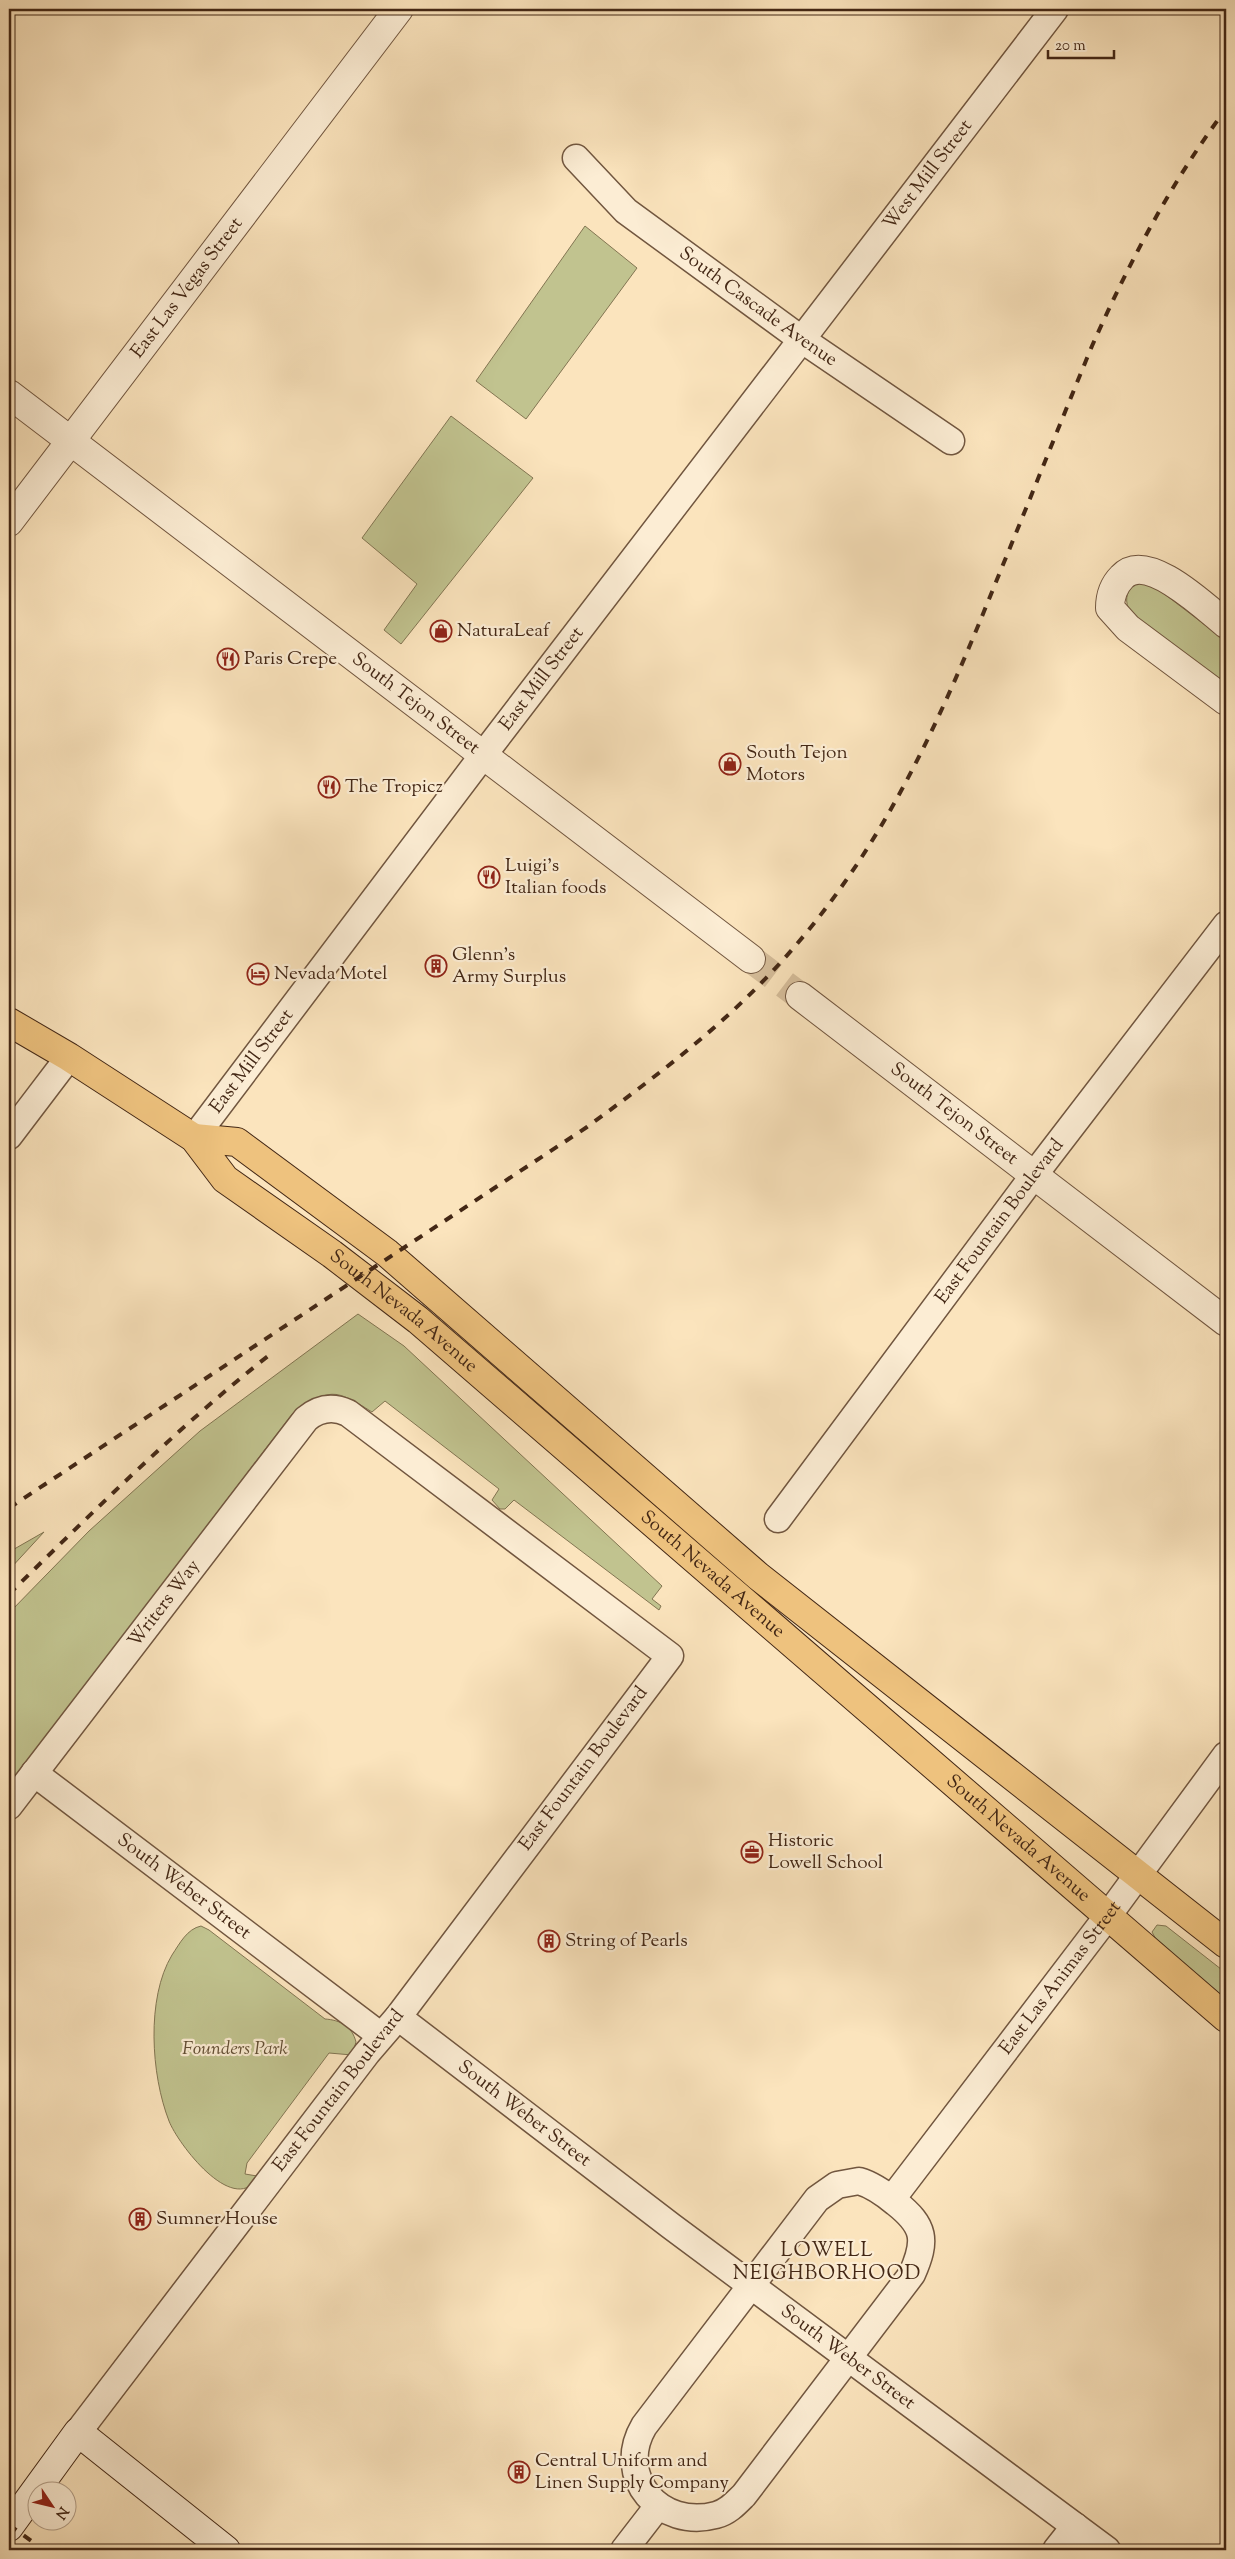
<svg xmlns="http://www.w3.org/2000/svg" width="1235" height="2559" font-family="'Sorts Mill Goudy',serif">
<rect width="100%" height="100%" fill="#fbe4bd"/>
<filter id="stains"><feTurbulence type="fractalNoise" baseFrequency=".004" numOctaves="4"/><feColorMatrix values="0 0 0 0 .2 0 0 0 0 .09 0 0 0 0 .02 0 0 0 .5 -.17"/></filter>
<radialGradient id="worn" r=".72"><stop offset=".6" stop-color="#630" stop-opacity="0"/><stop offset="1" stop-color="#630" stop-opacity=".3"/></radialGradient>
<!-- green -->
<g fill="#c1c38f" stroke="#827552">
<path d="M585,226l52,42 -111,151 -50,-38z"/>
<path d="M451,416l82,62 -132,166 -17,-14 33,-46 -55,-46z"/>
<path d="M1150,583l76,58v44l-96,-72c-5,-13 -5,-18 4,-29z"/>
<path d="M358,1314l46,32 258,240 -10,13 9,7 -2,4 -145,-110 -9,9h-5l-8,-9 7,-11 -114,-88 -13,11c-38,-24 -42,-24 -80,2l-283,372v-173l80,-82 111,-100z"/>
<path d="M44,1532l-35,38v-18z"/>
<path d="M1157,1925l9,1 60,47v27l-68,-57 -6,-11z"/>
<path d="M201,1926l8,4 116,89c15,1 27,7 31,23l-4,13 -23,-2 -82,110 -2,11 12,2v3c-25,36 -79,-35 -88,-58 -18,-46 -23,-123 3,-166 8,-12 15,-26 29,-29z"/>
</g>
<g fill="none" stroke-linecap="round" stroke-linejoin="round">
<!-- tertiary-tunnel -->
<path stroke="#d6be9b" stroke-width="28" stroke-dasharray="28 14" stroke-linecap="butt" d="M751,959l49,37"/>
<!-- minor casing -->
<g stroke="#71563f" stroke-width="29">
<g id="minor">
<path id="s1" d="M576,158l50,53 175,128 150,102"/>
<path d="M9,1136l60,-79"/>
<path id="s2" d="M194,1138l290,-384 571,-745"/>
<path id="s3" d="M778,1519l256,-344 192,-250"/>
<path id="s4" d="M34,1773l346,262"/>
<path id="s5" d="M9,1806l297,-387c13,-11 27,-13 42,-6l322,243 -272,361 -31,36 -289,379"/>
<path id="s6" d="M398,2017l273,209 436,324"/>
<path d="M859,2181c14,4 25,12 37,22 29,23 31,37 16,71l-168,221c-8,8 -16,17 -28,20 -56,15 -102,-38 -72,-89l173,-227 20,-14z"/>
<path id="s7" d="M892,2199l215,-282 119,-162"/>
<path d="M624,2550l34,-44"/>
<path d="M1056,2550l19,-24"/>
</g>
</g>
<!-- tertiary casing -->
<g stroke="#71563f" stroke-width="30">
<g id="tertiary">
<path id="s8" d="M9,394l742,565"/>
<path id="s9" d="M9,522l390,-513"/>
<path d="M1226,624c-20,-16 -79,-74 -104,-47 -9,9 -12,19 -12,31l18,20 98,73"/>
<path id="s10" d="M800,996l426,326"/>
</g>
</g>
<!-- secondary casing -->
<g stroke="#432715" stroke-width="30">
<path id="secondary" d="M9,2527l69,-95 148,118"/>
</g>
<!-- primary casing -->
<g stroke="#432715" stroke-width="30">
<g id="primary">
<path id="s11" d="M9,1022l60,35 125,81 31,41 107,75 86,66 808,698"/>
<path d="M194,1138l43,4 150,111 371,323 468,368"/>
</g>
</g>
<!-- minor -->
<use href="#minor" stroke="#fcedd4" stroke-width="26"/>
<!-- tertiary -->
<use href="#tertiary" stroke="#fcedd4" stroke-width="28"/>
<!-- secondary -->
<use href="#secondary" stroke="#fcedd4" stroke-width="28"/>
<!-- primary -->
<use href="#primary" stroke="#eec27e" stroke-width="28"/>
<!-- rail -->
<g stroke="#432715" stroke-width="4" stroke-dasharray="9 9" stroke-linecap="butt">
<path d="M9,1508l578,-381c64,-47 127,-94 182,-152 113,-119 171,-254 231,-403 31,-75 61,-151 92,-226 37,-83 79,-164 134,-237"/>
<path d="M9,1594c84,-82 167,-165 259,-238"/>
<path d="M9,2525l35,25"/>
</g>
</g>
<!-- icons -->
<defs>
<g id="shop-ring" transform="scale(1.125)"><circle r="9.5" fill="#fcedd4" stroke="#8f2418" stroke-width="1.5"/><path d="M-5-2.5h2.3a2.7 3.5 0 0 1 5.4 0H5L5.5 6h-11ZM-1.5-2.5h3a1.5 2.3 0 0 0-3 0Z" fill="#8f2418"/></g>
<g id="restaurant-ring" transform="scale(1.125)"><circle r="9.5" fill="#fcedd4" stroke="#8f2418" stroke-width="1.5"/><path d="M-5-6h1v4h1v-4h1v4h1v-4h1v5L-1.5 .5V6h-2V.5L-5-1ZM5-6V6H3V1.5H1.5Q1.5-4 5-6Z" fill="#8f2418"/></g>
<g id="building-ring" transform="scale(1.125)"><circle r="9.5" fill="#fcedd4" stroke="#8f2418" stroke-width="1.5"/><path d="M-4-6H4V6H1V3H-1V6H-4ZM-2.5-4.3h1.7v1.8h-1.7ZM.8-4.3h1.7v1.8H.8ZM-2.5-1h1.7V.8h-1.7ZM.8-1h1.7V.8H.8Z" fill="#8f2418"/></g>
<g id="hotel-ring" transform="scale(1.125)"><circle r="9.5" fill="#fcedd4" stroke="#8f2418" stroke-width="1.5"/><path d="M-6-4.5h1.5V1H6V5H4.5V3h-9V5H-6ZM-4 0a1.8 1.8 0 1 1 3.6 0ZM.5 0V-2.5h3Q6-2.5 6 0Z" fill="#8f2418"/></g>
<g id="office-ring" transform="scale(1.125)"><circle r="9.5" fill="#fcedd4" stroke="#8f2418" stroke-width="1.5"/><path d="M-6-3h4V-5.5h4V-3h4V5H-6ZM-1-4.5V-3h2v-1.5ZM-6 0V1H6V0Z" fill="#8f2418"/></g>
</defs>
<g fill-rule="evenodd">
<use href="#shop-ring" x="441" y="631"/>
<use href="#restaurant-ring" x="228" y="659"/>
<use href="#shop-ring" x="730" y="764"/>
<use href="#restaurant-ring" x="329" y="787"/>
<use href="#restaurant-ring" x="489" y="877"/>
<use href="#building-ring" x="436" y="966"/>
<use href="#hotel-ring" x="258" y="974"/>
<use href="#office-ring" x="752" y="1852"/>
<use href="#building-ring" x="549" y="1941"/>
<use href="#building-ring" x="140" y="2219"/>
<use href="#building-ring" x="519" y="2472"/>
</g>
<g text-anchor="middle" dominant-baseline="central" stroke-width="4.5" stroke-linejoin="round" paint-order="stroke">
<!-- street labels -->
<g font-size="19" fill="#432715" stroke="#fcedd4">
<text stroke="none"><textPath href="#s2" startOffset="1211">West Mill Street</textPath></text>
<text stroke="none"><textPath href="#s9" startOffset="294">East Las Vegas Street</textPath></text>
<text stroke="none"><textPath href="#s1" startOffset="236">South Cascade Avenue</textPath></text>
<text stroke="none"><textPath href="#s2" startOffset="576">East Mill Street</textPath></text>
<text stroke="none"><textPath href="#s8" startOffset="511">South Tejon Street</textPath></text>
<text stroke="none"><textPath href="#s2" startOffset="96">East Mill Street</textPath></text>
<text stroke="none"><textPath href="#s10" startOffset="194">South Tejon Street</textPath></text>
<text stroke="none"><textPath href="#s3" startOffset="371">East Fountain Boulevard</textPath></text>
<text stroke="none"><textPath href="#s11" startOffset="492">South Nevada Avenue</textPath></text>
<text stroke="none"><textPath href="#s11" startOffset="898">South Nevada Avenue</textPath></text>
<text stroke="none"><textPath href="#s5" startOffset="255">Writers Way</textPath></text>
<text transform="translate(584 1769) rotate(-53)">East Fountain Boulevard</text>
<text stroke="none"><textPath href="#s11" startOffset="1302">South Nevada Avenue</textPath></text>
<text stroke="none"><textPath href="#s4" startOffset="188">South Weber Street</textPath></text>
<text stroke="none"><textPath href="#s7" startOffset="278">East Las Animas Street</textPath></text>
<text transform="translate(339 2091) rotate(-52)">East Fountain Boulevard</text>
<text stroke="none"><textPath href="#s6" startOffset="159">South Weber Street</textPath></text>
<text stroke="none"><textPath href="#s6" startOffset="564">South Weber Street</textPath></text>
</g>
<!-- poi labels -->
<g font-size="19" fill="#432715" stroke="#fcedd4" text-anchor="start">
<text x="457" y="631">NaturaLeaf</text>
<text x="244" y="659">Paris Crepe</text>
<text x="746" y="753">South Tejon<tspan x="746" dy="22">Motors</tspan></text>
<text x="345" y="787">The Tropicz</text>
<text x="505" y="866">Luigi's<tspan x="505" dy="22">Italian foods</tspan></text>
<text x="452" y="955">Glenn's<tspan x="452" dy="22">Army Surplus</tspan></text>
<text x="274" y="974">Nevada Motel</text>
<text x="768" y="1841">Historic<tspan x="768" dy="22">Lowell School</tspan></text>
<text x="565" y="1941">String of Pearls</text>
<text x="156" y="2219">Sumner House</text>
<text x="535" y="2461">Central Uniform and<tspan x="535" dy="22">Linen Supply Company</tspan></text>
</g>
<!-- park labels -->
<g font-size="19" font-style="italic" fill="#624e34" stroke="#fcedd4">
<text x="235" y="2049">Founders Park</text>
</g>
<!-- neighbourhood labels -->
<g font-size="20" letter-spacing="1" fill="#432715" stroke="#fcedd4">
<text x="827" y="2251">LOWELL<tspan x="827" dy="23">NEIGHBORHOOD</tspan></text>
</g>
</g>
<!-- margin -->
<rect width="1235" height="2559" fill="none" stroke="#fbe4bd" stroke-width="30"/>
<rect x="10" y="10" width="1215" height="2539" fill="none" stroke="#432715" stroke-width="2.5"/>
<rect x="15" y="15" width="1205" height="2529" fill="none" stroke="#432715"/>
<!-- north arrow -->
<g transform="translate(52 2506) rotate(125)"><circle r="24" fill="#fcedd4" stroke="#b29e88"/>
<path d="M0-4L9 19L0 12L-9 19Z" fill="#8f2418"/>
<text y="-8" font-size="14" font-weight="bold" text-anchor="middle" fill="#432715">N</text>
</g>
<!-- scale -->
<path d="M1048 50v8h66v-8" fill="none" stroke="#432715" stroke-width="2.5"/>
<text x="1055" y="50" font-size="15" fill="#432715" stroke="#fcedd4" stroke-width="4" paint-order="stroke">20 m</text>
<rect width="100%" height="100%" filter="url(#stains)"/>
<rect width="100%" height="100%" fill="url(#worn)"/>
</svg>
